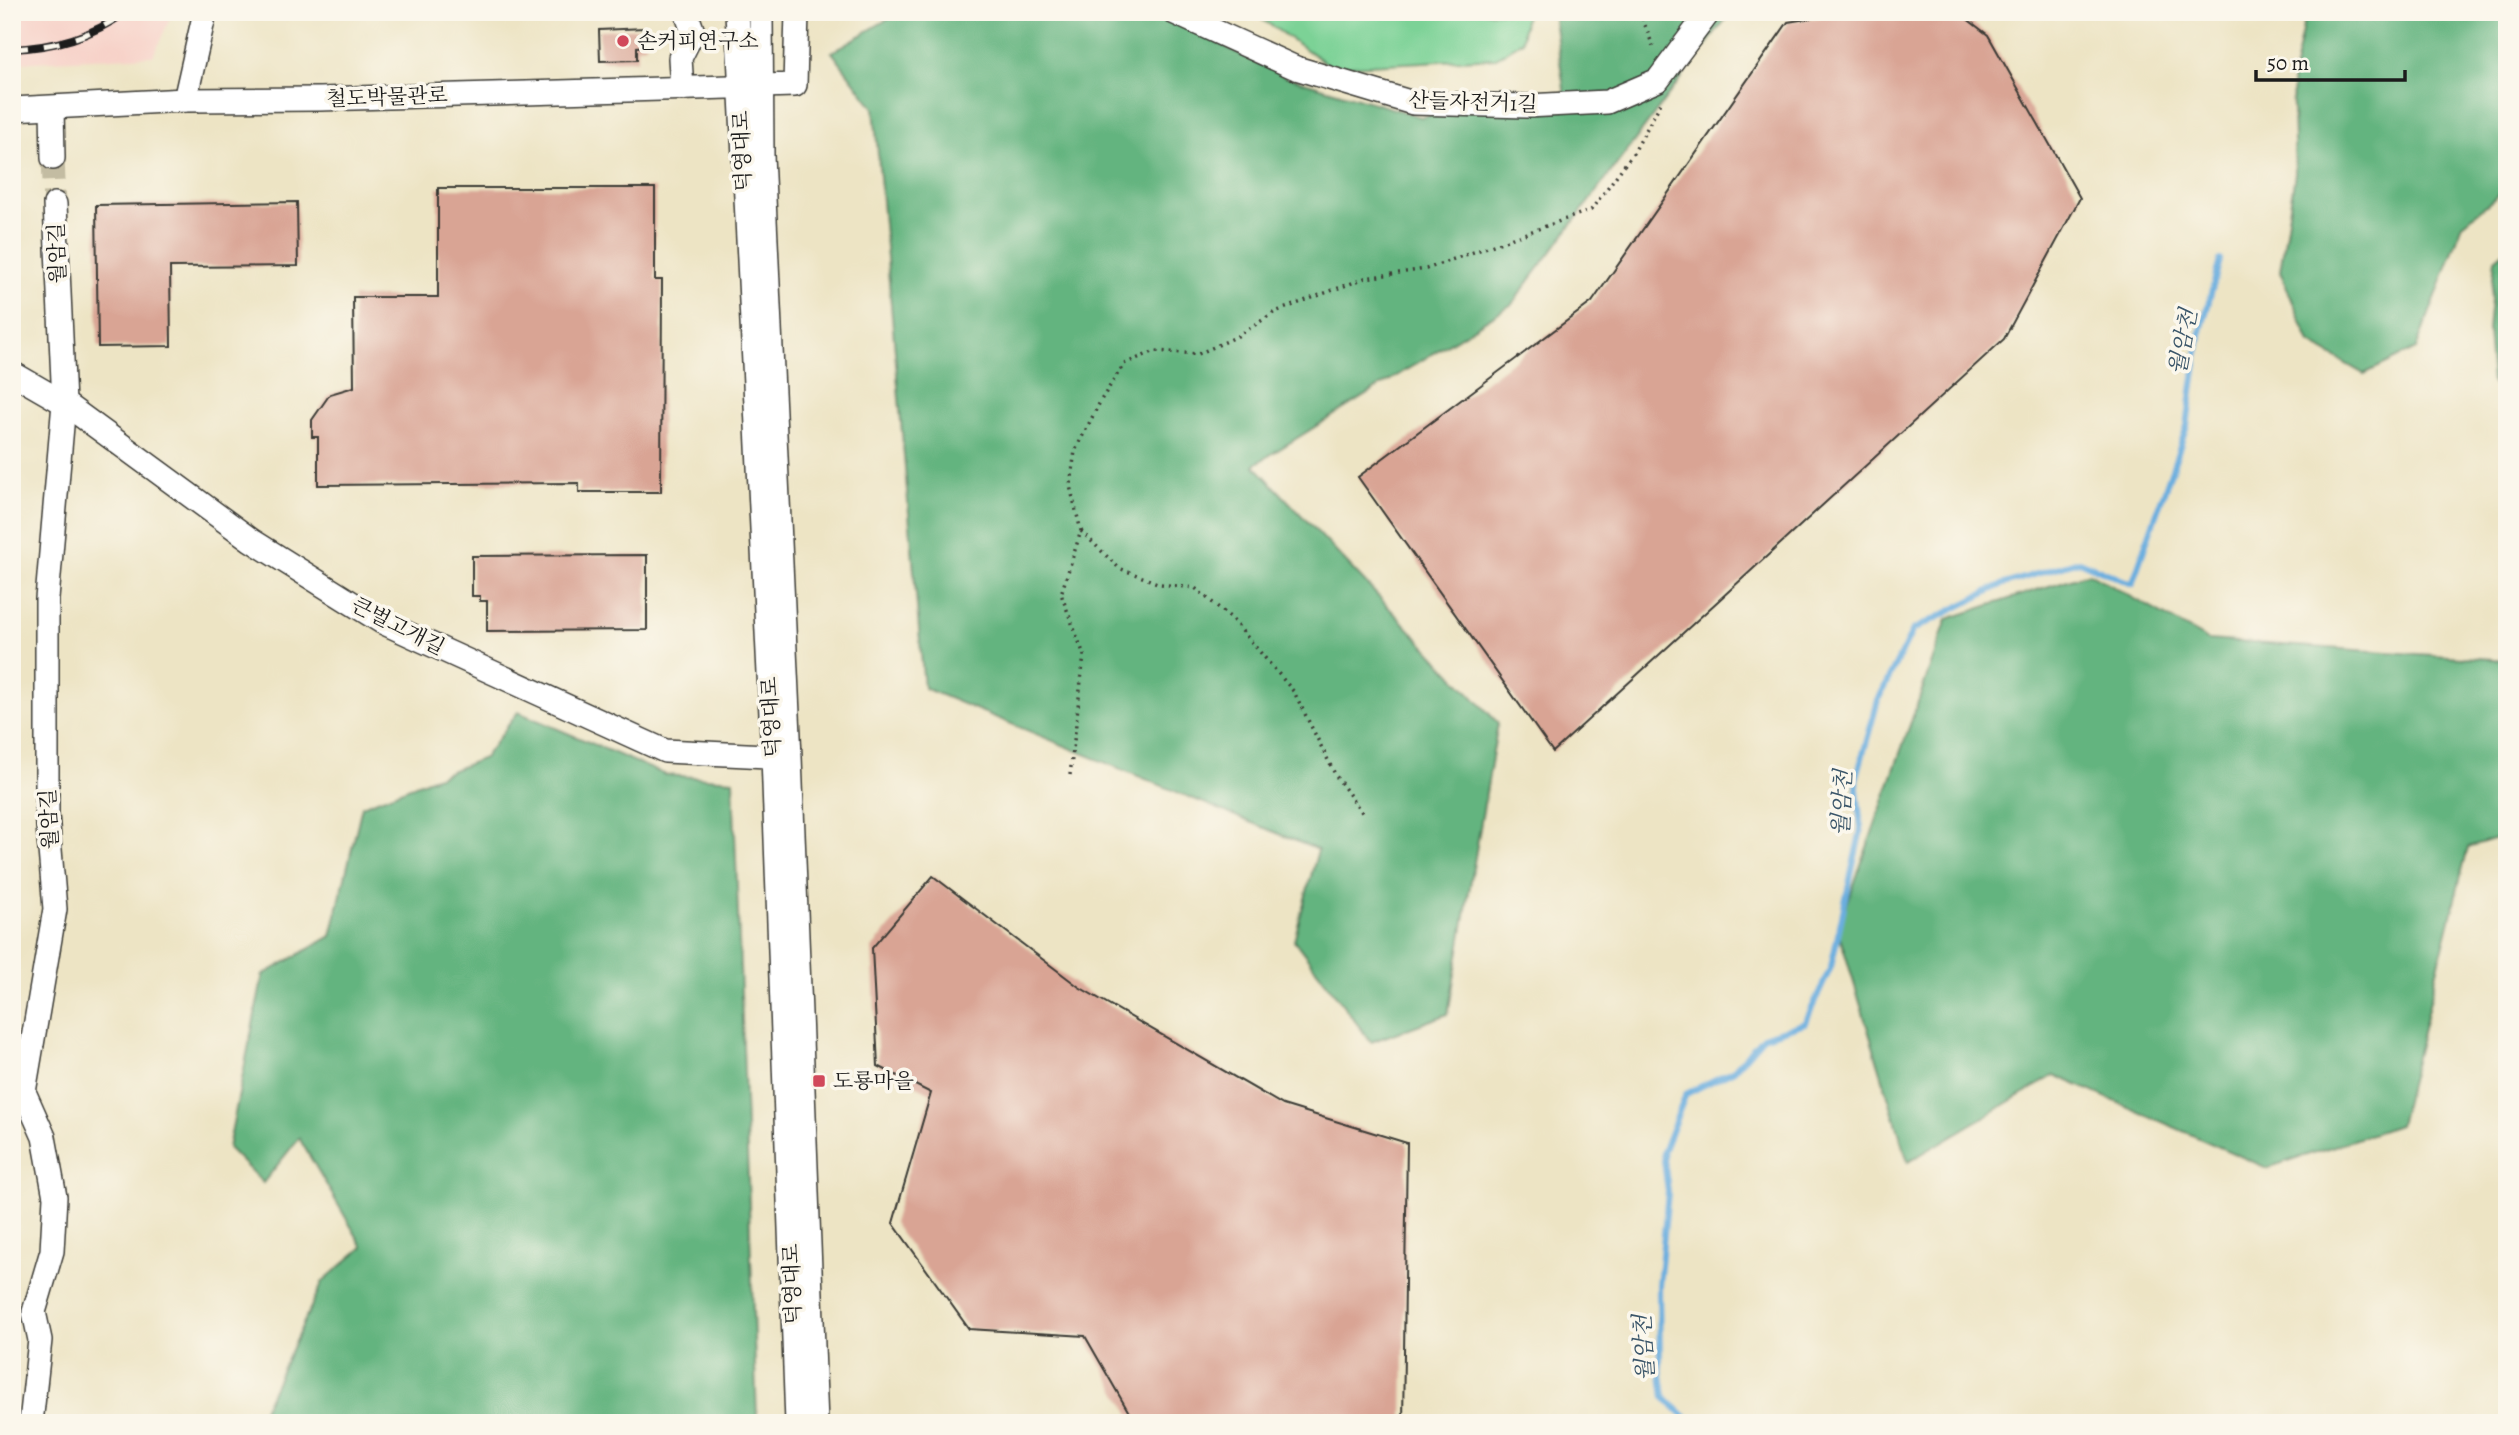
<svg xmlns="http://www.w3.org/2000/svg" width="2519" height="1435" font-family="Alegreya,'Noto Serif KR',serif">
<rect width="100%" height="100%" fill="#fbf7ec"/>
<filter id="ink" filterUnits="userSpaceOnUse"><feTurbulence type="fractalNoise" baseFrequency=".0143" numOctaves="2"/><feDisplacementMap in="SourceGraphic" scale="14" xChannelSelector="R" yChannelSelector="G"/><feConvolveMatrix kernelMatrix="1 2 1 2 8 2 1 2 1" color-interpolation-filters="sRGB"/></filter>
<filter id="wash" filterUnits="userSpaceOnUse"><feTurbulence type="fractalNoise" baseFrequency=".00686" numOctaves="4" result="noise"/><feDisplacementMap in="SourceGraphic" scale="28" xChannelSelector="R" yChannelSelector="G"/><feGaussianBlur stdDeviation="1.57" result="paint"/><feColorMatrix in="noise" values="0 0 0 0 0 0 0 0 0 0 0 0 0 0 0 0 0 1.4 0 .05"/><feComposite in="paint" operator="in"/></filter>
<g filter="url(#wash)">
<rect width="100%" height="100%" fill="#ede4c4"/>
<!-- built -->
<path fill="#f7d1c8" d="M12,12h161l-20,44 -141,7z"/>
<!-- green -->
<path fill="#7bd296" stroke="#4c7759" stroke-width="2" d="M1251,12h275l-4,29 -26,17 -164,9z"/>
<!-- forest -->
<g fill="#64b47f" stroke="#40684e" stroke-width="2">
<path d="M217,12h79v4l-81,-1z"/>
<path d="M900,12h256l128,64 137,41 144,-21 -12,-84h178l-219,292 -258,161 244,258 -50,291 -77,28 -77,-102 24,-90 -394,-162 -50,-580 -42,-56z"/>
<path d="M2306,12h201v184l-6,-3 -38,31 -47,125 -52,25 -54,-31 -30,-72 15,-98 -3,-96z"/>
<path d="M2507,249v144l-15,-9 -4,-54 7,-71z"/>
<path d="M2089,573l119,67 299,20v175l-39,12 -69,278 -132,43 -212,-93 -147,87 -70,-232 109,-311z"/>
<path d="M518,712l148,63 67,5 24,638 -31,5h-469l66,-142 40,-34 -64,-109 -36,45 -35,-35 35,-173 68,-39 31,-130 122,-48z"/>
</g>
<g fill="none" stroke-linecap="round" stroke-linejoin="round">
<!-- stream -->
<path stroke="#6aaedf" stroke-width="6" d="M1692,1423l-28,-26 -4,-30 -1,-81 9,-94 -5,-40 23,-58 48,-24 29,-33 42,-14 26,-56 30,-138 -5,-49 22,-80 35,-70 88,-45 78,-24 53,23 55,-158 13,-91 20,-75"/>
</g>
<g id="blocks">
<!-- building -->
<g fill="#d9a494">
<path d="M1850,12h108l30,23 92,163 -76,141 -451,413 -195,-275 234,-175 196,-280z"/>
<path d="M645,28l1,18 -9,1v13l-37,1 -1,-31z"/>
<path d="M438,188h217v92h7l-1,212h-82v-9l-261,2v-48h-6v-17l18,-26 24,-7 -1,-90h85z"/>
<path d="M297,202l1,64 -128,1 1,79 -73,1 -2,-142z"/>
<path d="M647,555v75l-160,1v-30h-7v-5h-8v-40z"/>
<path d="M933,876l146,111 204,118 124,38 -4,280h-268l-50,-87 -116,-7 -76,-106 38,-130 -53,-27 -6,-118z"/>
</g>
</g>
</g>
<g filter="url(#ink)">
<use href="#blocks" fill-opacity="0" stroke="#3b3a35" stroke-width="2"/>
<g fill="none" stroke-linecap="round" stroke-linejoin="round">
<!-- minor-tunnel -->
<path stroke="#c3bca2" stroke-width="23" stroke-dasharray="23 11" stroke-linecap="butt" d="M53,158l2,46"/>
<!-- minor casing -->
<g stroke="#3b3a35" stroke-width="26">
<g id="minor">
<path d="M737,12l36,744 24,667"/>
<path d="M761,12l1,143 28,602 26,666"/>
<path d="M1173,12l123,56 117,35 114,3 80,-4 51,-22 51,-68"/>
<path d="M682,89l-2,-31 13,-26 -7,-20"/>
<path d="M185,100l20,-88"/>
<path d="M52,108l1,50"/>
<path d="M12,109l173,-9 135,-1 475,-14 2,-73"/>
<path d="M12,373l52,30 187,137 131,82 283,129 122,6"/>
<path d="M31,1423l9,-83 -6,-28 18,-61 3,-54 -11,-60 -20,-45 31,-183 -8,-95v-215l17,-196 -9,-199"/>
</g>
</g>
<!-- path -->
<g stroke="#3b3a35" stroke-width="3.5" stroke-dasharray="2 5" stroke-linecap="butt">
<path d="M1640,12l14,37"/>
<path d="M1081,531l38,37 41,16 35,4 36,30 63,74 42,84 27,38"/>
<path d="M1070,775l14,-120 -23,-61 20,-63 -11,-45 5,-35 26,-51 23,-36 31,-13 43,3 38,-17 39,-25 90,-34 61,-9 165,-59 43,-58 28,-51"/>
</g>
<!-- minor -->
<use href="#minor" stroke="#fff" stroke-width="23"/>
<!-- rail casing -->
<g stroke="#1c1c1c" stroke-width="8">
<path id="rail" d="M12,49c43,-2 79,-12 114,-37"/>
</g>
<!-- rail -->
<use href="#rail" stroke="#fbf7ec" stroke-width="5" stroke-dasharray="16" stroke-linecap="butt"/>
</g>
</g>
<!-- markers -->
<g fill="#d1495b" stroke="#fbf7ec" stroke-width="2.5">
<circle cx="623" cy="41" r="7"/>
<rect x="812" y="1074" width="14" height="14" rx="3.5"/>
</g>
<g text-anchor="middle" dominant-baseline="central" stroke-width="7" stroke-linejoin="round" paint-order="stroke">
<!-- poi labels -->
<g font-size="21" fill="#1c1c1c" stroke="#fbf7ec" text-anchor="start">
<text x="637" y="41">손커피연구소</text>
<text x="833" y="1081">도룡마을</text>
</g>
<!-- street labels -->
<g font-size="21" fill="#1c1c1c" stroke="#fbf7ec">
<text transform="translate(387 97) rotate(-2)">철도박물관로</text>
<text transform="translate(1473 102) rotate(2)">산들자전거1길</text>
<text transform="translate(742 151) rotate(-92)">덕영대로</text>
<text transform="translate(57 253) rotate(-92)">월암길</text>
<text transform="translate(398 626) rotate(27)">큰벌고개길</text>
<text transform="translate(771 717) rotate(-93)">덕영대로</text>
<text transform="translate(49 819) rotate(-93)">월암길</text>
<text transform="translate(792 1284) rotate(-92)">덕영대로</text>
</g>
<!-- water labels -->
<g font-size="23" font-style="italic" fill="#3b566a" stroke="#fbf7ec">
<text transform="translate(2183 342) rotate(-79)">월암천</text>
<text transform="translate(1842 803) rotate(-87)">월암천</text>
<text transform="translate(1644 1348) rotate(-93)">월암천</text>
</g>
</g>
<!-- margin -->
<rect width="2519" height="1435" fill="none" stroke="#fbf7ec" stroke-width="42"/>
<!-- scale -->
<path d="M2256 70v10h149v-10" fill="none" stroke="#1c1c1c" stroke-width="3.5"/>
<text x="2267" y="70" font-size="21" fill="#1c1c1c" stroke="#fbf7ec" stroke-width="5" paint-order="stroke">50 m</text>
</svg>
